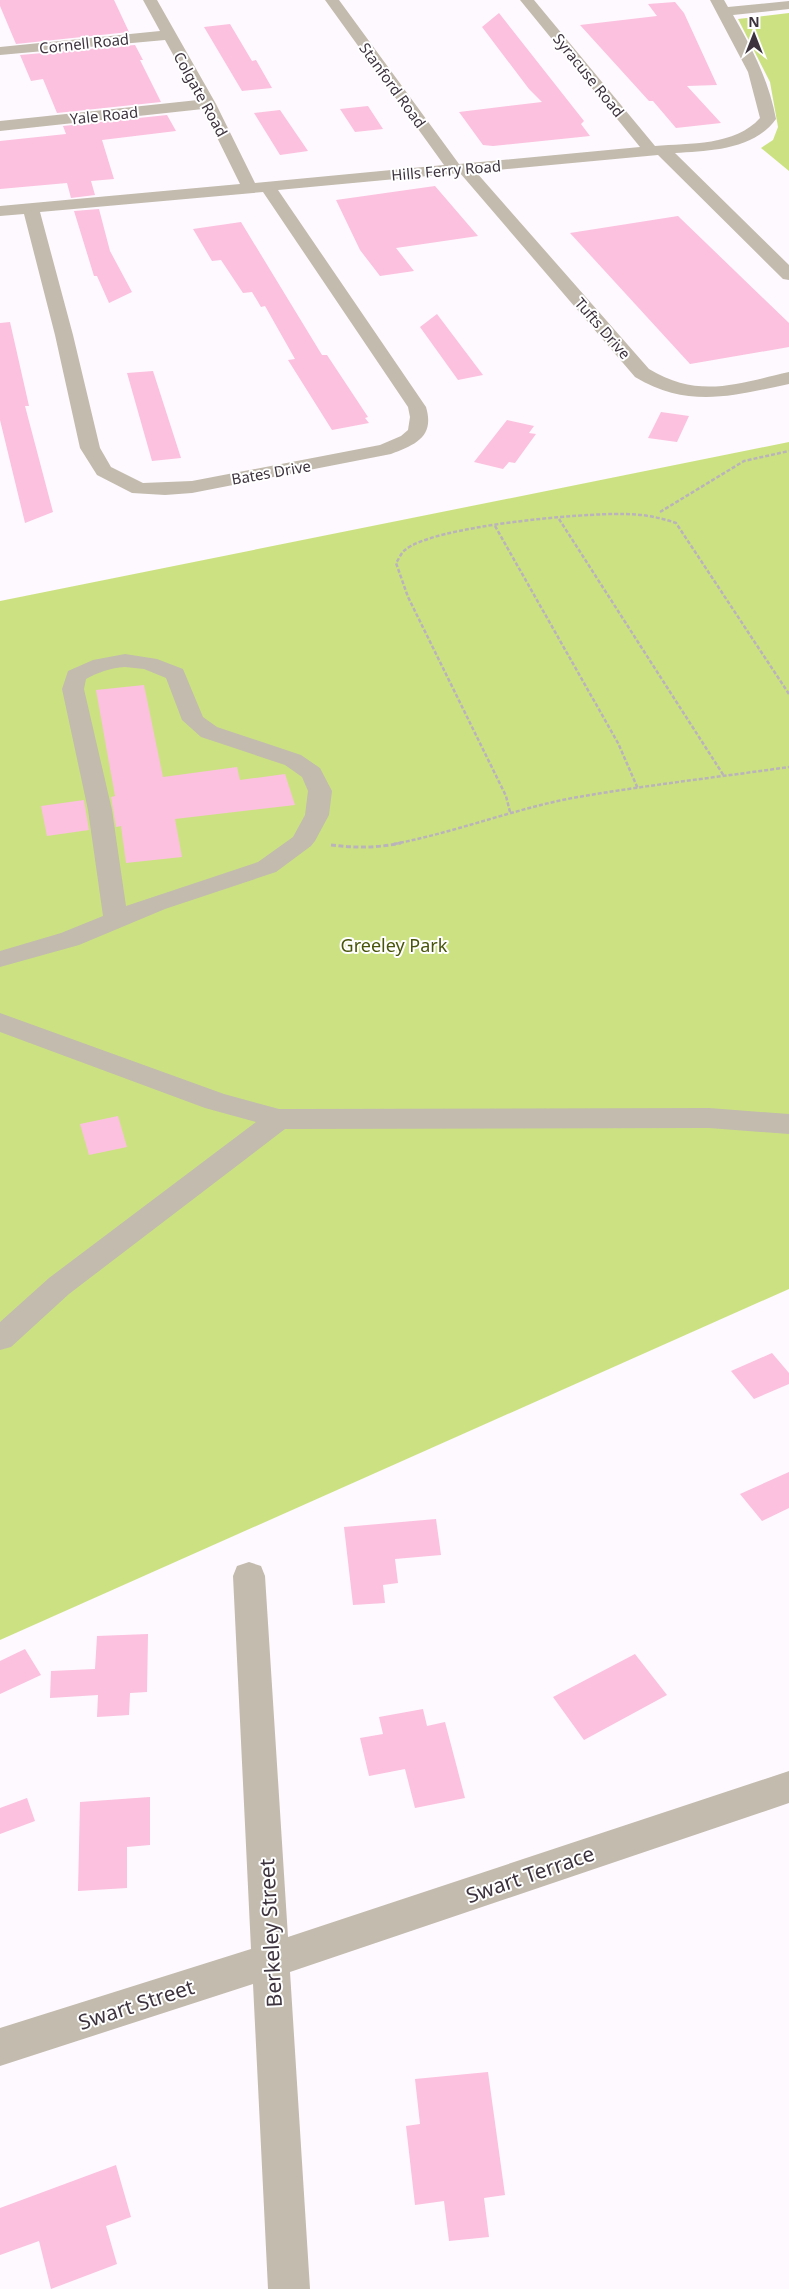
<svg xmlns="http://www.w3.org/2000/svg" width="789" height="2289" font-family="'Noto Sans',sans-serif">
<rect width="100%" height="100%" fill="#fef9fe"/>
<!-- green -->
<g fill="#cce282">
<path d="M789,13v158l-28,-23 12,-8 5,-13 -8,-45 -32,-63z"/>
<path d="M789,442v847l-789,351v-1039z"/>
</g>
<!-- building -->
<g fill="#fbc1df">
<path d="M0,0h114l15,32 -113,12 -16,-38z"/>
<path d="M675,2l9,11 33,72 -30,1 34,37 -45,5 -23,-27h-4l-69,-76 77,-9 -9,-12z"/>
<path d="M499,13l85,108 -3,3 9,12 -97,10 -10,-1 -24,-33 83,-10 -13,-13 -47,-62z"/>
<path d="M230,24l22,37 4,-1 16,28 -30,3 -38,-64z"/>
<path d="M135,45l8,15h-3l21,42 -104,11 -14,-34 -12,2 -11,-26z"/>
<path d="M368,106l15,23 -28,3 -15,-23z"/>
<path d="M280,110l28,41 -28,4 -26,-42z"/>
<path d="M167,115l9,16 -74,9 12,39 -23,2 4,14 -24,3 -4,-15 -67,6v-48l66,-7 -3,-8z"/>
<path d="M435,186l43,50 -82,12 18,23 -34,5 -20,-26 -24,-50z"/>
<path d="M99,209l11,42 22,41 -23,11 -12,-27h-3l-20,-65z"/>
<path d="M678,216l111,107v24l-99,17 -120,-131z"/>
<path d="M241,222l81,133h5l41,62 -3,1 4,5 -37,7 -44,-70 7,-1 -30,-53 -4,1 -9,-15 -9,1 -22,-33 -9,1 -19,-32z"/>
<path d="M437,314l46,61 -25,5 -38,-53z"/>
<path d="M10,322l19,84h-4l28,106 -28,11 -25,-103v-97z"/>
<path d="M153,371l28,87 -29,3 -25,-88z"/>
<path d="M661,412l28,4 -12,26 -29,-4z"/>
<path d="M507,420l27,6 -5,7 7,1 -21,29 -6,-1 -6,7 -29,-7z"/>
<path d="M144,685l19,92 74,-10 3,13 45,-6 10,31 -120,14 7,38 -56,6 -5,-37 -5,1 -5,-30 4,-1 -19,-106z"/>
<path d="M84,800l5,30 -42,6 -6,-30z"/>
<path d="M118,1116l9,31 -38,8 -9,-31z"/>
<path d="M772,1353l17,20v11l-35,15 -23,-28z"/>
<path d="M789,1472v36l-27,13 -22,-27z"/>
<path d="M436,1519l5,36 -46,4 3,24 -15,2 2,18 -32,2 -9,-78z"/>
<path d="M148,1634l-1,58 -17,1 -1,22 -32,2 1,-22 -48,3 1,-27 44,-2 2,-33z"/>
<path d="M25,1649l16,26 -41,19v-33z"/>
<path d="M635,1654l32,41 -83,45 -31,-43z"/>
<path d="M423,1709l4,17 18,-4 20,76 -50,10 -10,-39 -36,7 -9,-38 23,-4 -4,-17z"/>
<path d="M150,1797v48l-23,2v41l-49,3 2,-89z"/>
<path d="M27,1798l8,23 -35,13v-26z"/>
<path d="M488,2072l17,123 -21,3 5,39 -40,4 -5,-40 -29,4 -9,-79 14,-2 -5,-45z"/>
<path d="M116,2165l15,52 -25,9 11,38 -66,25 -12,-48 -39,14v-47z"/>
</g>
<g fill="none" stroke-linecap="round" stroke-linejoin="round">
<!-- path-far1 -->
<g stroke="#bab3bb" stroke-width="2.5" stroke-dasharray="4 2" stroke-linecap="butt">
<path d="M660,512l84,-51 45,-10"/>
<path d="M559,519l165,257"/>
<path d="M495,526l123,217 20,46"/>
<path d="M510,812l-4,-16 -98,-199 -12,-34c3,-4 5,-10 9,-13 28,-24 177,-37 218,-36 18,0 36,3 53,9l113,171"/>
<path d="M394,844c63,-12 122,-36 184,-47 70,-12 141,-20 211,-30"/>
</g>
<!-- path -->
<path stroke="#bab3bb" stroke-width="3" stroke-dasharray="5 2.5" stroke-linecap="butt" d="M331,845c23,3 47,3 70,-2"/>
<!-- minor -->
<g fill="#c2bbae" fill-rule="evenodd">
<path d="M143,0h14l59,104 39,79 189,-18 -119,-165h14l120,164 181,-17 -120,-147h14l121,146c35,-3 80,0 105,-28l-12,-46 -38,-72h14l4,7 61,-6v8l-56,6c19,33 36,66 43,104 -22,31 -67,32 -101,34l114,112v15l-6,-1 -125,-124 -182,17 173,197c50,30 87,15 140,3v12c-57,12 -100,25 -154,-7l-175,-204 -182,17 148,217c9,30 -11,38 -35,47l-199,39 -27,2 -33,-2 -35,-18 -17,-27 -25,-113 -31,-121 -24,2v-10l240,-22 -37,-75 -203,22v-10l198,-21 -33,-60 -165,15v-8l160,-16zM263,192l145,215 2,10 -2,13 -7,6 -21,9 -188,36 -49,2 -32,-16 -11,-19 -27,-113 -33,-123z"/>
<path d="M125,654l32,5 26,10 20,48 14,10 84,28 19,13 12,23 -3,24 -14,26 -4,5 -35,26 -111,37 -86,36 -79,22v-16l61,-18 42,-17 -15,-106 -26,-121 6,-18 25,-11zM125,667l19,2 22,9 16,42 19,17 84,28 17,12 6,14 -3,24 -12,22 -35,25 -132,44 -14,-96 -28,-121 2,-10c13,-7 24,-11 39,-12z"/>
<path d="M0,1013l224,81 55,15 430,-1 80,6v20l-80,-6 -424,1 -216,165 -58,53 -11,3v-28l49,-44 207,-156 -51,-14 -205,-76z"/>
<path d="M249,1562l12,4 4,10 23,361 501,-166v32l-499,169 20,317h-42l-15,-305 -253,82v-38l251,-79 -18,-373 4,-10z"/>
</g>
</g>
<g text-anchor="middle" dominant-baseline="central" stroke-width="4" stroke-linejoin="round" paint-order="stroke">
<!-- far-street labels -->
<g font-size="15" fill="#3d333e" stroke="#fff">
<text transform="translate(84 43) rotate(-6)">Cornell Road</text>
<text transform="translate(589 75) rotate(51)">Syracuse Road</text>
<text transform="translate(393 85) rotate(54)">Stanford Road</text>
<text transform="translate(201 94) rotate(61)">Colgate Road</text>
<text transform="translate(104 115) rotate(-6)">Yale Road</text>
<text transform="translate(446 170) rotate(-5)">Hills Ferry Road</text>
<text transform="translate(603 328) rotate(49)">Tufts Drive</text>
<text transform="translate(271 472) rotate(-10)">Bates Drive</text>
</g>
<!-- park labels -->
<g font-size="18" fill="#48550a" stroke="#fff">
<text x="394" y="945">Greeley Park</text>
</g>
<!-- near-street labels -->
<g font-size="21" fill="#3d333e" stroke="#fff">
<text transform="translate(530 1874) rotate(-19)">Swart Terrace</text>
<text transform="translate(270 1933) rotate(-93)">Berkeley Street</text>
<text transform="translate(136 2004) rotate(-18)">Swart Street</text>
</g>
</g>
<!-- north arrow -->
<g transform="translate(754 35)" stroke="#ffffff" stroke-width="4" paint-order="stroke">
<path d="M0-4L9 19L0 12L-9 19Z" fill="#3d333e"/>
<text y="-8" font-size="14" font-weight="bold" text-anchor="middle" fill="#3d333e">N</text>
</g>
</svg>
